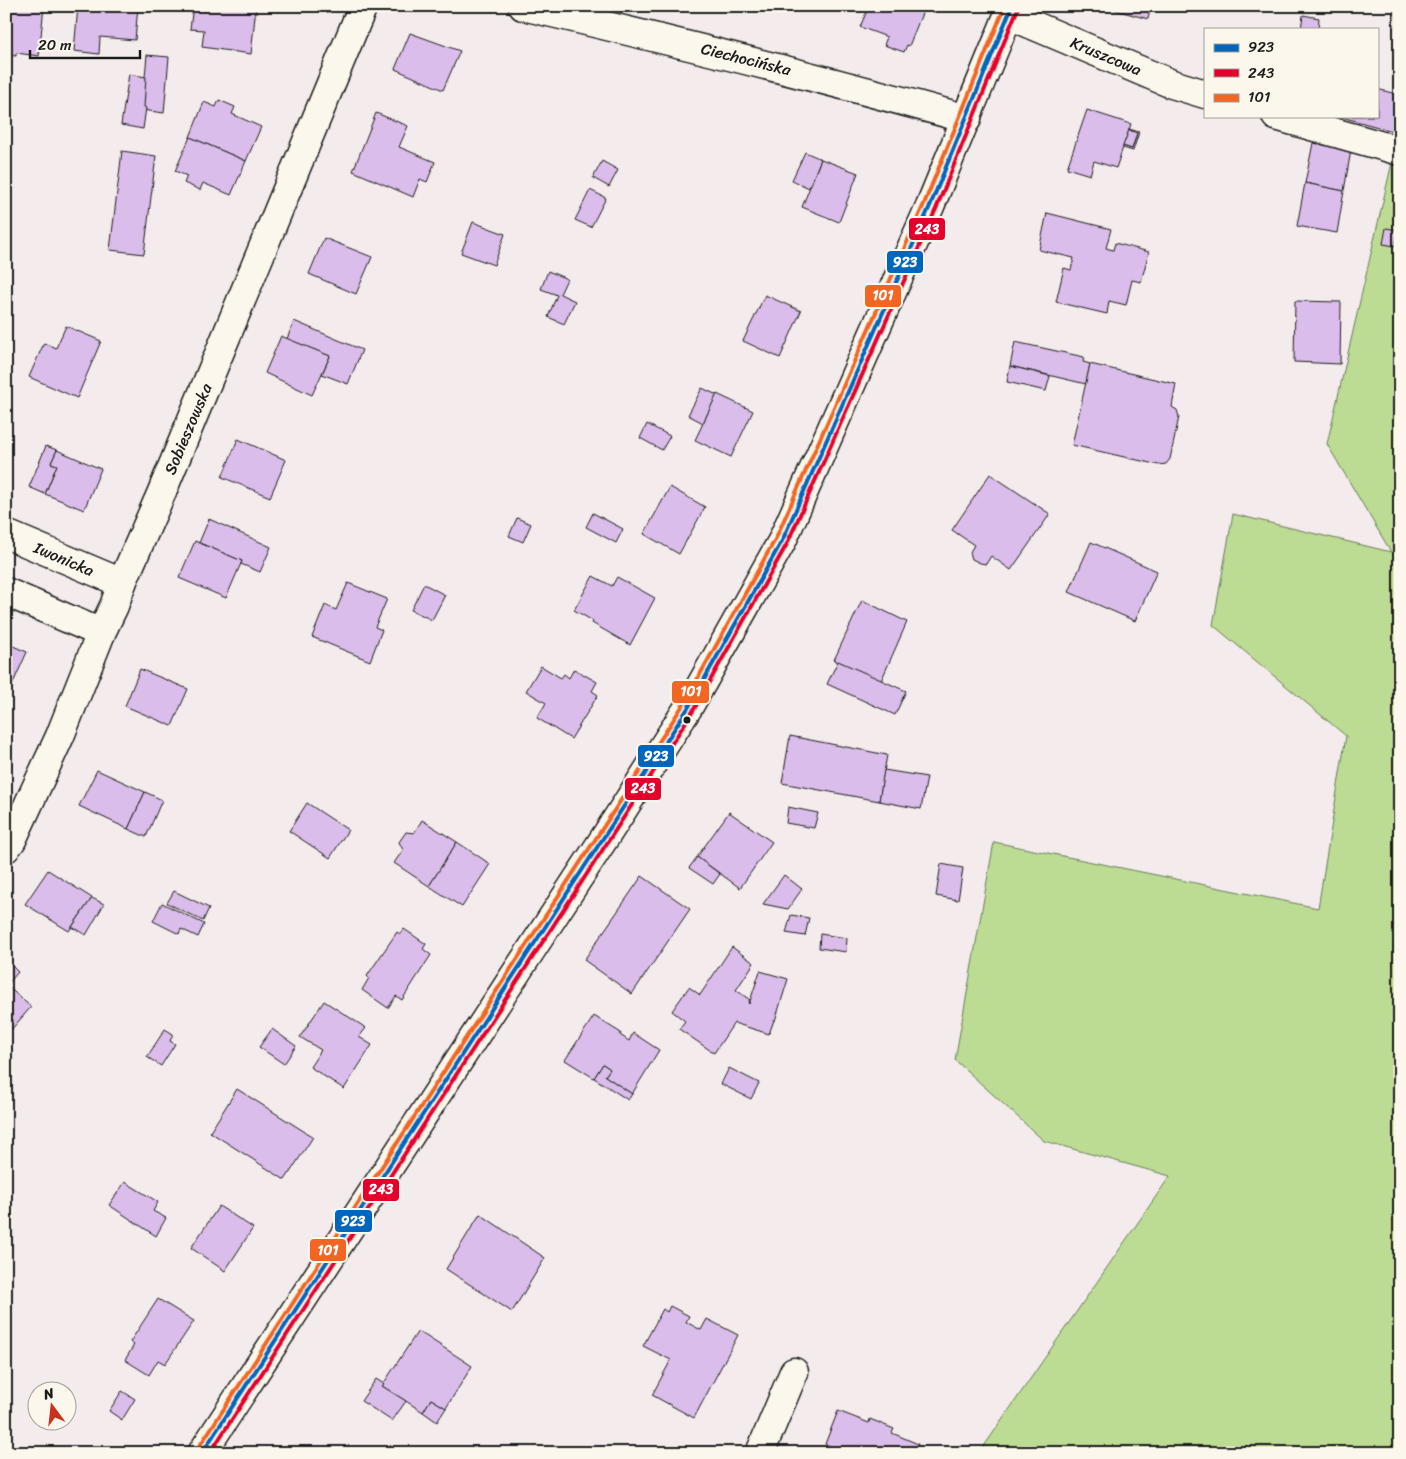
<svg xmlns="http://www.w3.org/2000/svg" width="1406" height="1459" font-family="Sriracha,sans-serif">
<rect width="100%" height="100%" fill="#f4ebec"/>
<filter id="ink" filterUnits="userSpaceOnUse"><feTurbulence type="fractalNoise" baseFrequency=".02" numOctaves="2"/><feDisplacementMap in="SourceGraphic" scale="10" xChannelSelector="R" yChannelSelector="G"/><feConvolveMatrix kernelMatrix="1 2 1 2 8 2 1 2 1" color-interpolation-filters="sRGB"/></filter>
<g filter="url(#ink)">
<!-- green -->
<path fill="#bcdb93" stroke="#6c7c58" d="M1393,158l7,2v1293h-418l-2,-1 190,-276 -126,-35 -89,-81 39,-218 324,66 28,-172 -133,-111 20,-111 158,38 -64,-108z"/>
<!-- building -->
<g fill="#dabdea" stroke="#1c1c1c">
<path d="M6,6h38l-5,50 -23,-3v3l-10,-1z"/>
<path d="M78,6h60l-3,34 -35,-3 -1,17 -25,-3z"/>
<path d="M193,6l63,1 -5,47 -49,-7 2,-17 -14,-1z"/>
<path d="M869,6h56l-16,40 -2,-1 -3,7 -20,-7 3,-8 -27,-10z"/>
<path d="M1101,6h50l-3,13z"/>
<path d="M1303,15l16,3 -1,11h-17z"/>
<path d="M410,33l50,18 -17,39 -48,-21z"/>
<path d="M147,55l22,2 -5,56 -22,-3z"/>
<path d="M129,74l17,3 -2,30 2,1 -3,21 -22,-4z"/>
<path d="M1377,89l23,6v38l-62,-17h39z"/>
<path d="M219,100l16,7 -3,7 29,13 -15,34 -56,-24 14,-35 12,5z"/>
<path d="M1087,110l44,14 -15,44 -22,-7 -4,14 -23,-7z"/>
<path d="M376,113l32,13 -9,21 36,15 -8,20 -7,-3 -7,18 -60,-26z"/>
<path d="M1129,129l10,3 -6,19 -10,-3v-2l9,3 5,-16 -8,-3z"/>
<path d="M1129,130l8,3 -5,16 -9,-3z"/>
<path d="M190,137l56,24 -15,34 -28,-12 -3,7 -16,-7 3,-7 -12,-5z"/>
<path d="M1313,143l38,7 -7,41 -39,-8z"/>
<path d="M122,151l34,5 -12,98 -34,-4z"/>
<path d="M805,152l16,7 -12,29 -17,-8z"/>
<path d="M821,159l37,14 -19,49 -37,-15z"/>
<path d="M602,161l16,9 -9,17 -16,-9z"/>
<path d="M1305,183l39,8 -7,42 -40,-7z"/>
<path d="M590,190l16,8 -15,29 -16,-7z"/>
<path d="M1047,213l64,16 -5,19 7,2 2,-7 34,9 -8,30 -9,-2 -6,25 -17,-4 -2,13 -51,-12 8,-34 7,2 3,-12 -35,-8z"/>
<path d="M473,222l32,12 -11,31 -33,-12z"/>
<path d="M1386,228l12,2 -3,16 -12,-2z"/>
<path d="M324,238l48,19 -16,37 -47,-20z"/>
<path d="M548,271l19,8 -7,15 15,7 -11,23 -16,-7 9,-22 -16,-6z"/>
<path d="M765,295l36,16 -21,47 -37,-17z"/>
<path d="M1295,301l46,1 -1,62 -46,-2z"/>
<path d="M294,321l68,29 -14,34 -26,-10 8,-18 -43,-17z"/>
<path d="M66,326l35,15 -24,57 -48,-21 15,-34 12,5z"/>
<path d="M281,336l49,20 -18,39 -47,-22z"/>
<path d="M1015,342l69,15 -1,5 7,2 -4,20 -76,-18z"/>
<path d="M1090,364l86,20 -4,23 5,3 2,7 -9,42 -4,5 -7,1 -87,-20z"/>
<path d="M1010,366l40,10 -4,15 -39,-9z"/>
<path d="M702,388l15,7 -14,28 -15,-8z"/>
<path d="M717,394l36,17 -22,46 -36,-17z"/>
<path d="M647,424l23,12 -8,14 -22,-12z"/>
<path d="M238,439l48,21 -16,37 -48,-20z"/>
<path d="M46,446l11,4 -6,13 6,2 -12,29 -16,-7z"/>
<path d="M57,450l44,19 -17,41 -39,-16 12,-29 -6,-2z"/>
<path d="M990,474l60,40 -39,56 -20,-14 -5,8 -6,-1 -8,-4 -2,-7 4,-7 -22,-15z"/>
<path d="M670,487l35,20 -26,47 -35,-20z"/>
<path d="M593,513l30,16 -7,14 -30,-16z"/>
<path d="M517,518l14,6 -8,18 -14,-6z"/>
<path d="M209,519l62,28 -11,25 -19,-8 1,-3 -43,-18z"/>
<path d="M195,541l47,20 -16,37 -47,-20z"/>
<path d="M1091,542l66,29 -22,50 -66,-29z"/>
<path d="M593,576l19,10 5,-9 38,21 -25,47 -38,-22 1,-2 -19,-11z"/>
<path d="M348,583l39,16 -12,28 7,3 -12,31 -58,-24 13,-32 11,5z"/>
<path d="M424,584l21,11 -13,25 -21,-10z"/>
<path d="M862,600l45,22 -26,59 -47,-21z"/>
<path d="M6,643l21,9 -18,40 -3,-1z"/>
<path d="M838,661l68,30 -11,24 -68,-31z"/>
<path d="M541,666l20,12 3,-4 5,4 5,-9 23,13 -5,9 6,4 -27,44 -34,-21 9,-15 -20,-12z"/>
<path d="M140,669l48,20 -16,37 -47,-20z"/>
<path d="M790,736l97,19 -8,46 -97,-18z"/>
<path d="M97,770l48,22 -17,37 -49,-23z"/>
<path d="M884,770l43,7 -6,32 -42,-8z"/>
<path d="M145,792l17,8 -16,37 -18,-8z"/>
<path d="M307,803l41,27 -18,28 -41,-27z"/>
<path d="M788,807l30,6 -4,15 -28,-5z"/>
<path d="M729,812l43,30 -32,46 -43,-31z"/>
<path d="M422,820l35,22 -28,44 -35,-23 9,-13 -4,-8 7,-10 8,1z"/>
<path d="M457,842l33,22 -28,43 -33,-21z"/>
<path d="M697,857l23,17 -7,10 -24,-16z"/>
<path d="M941,864l22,4 -5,32 -22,-4z"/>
<path d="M48,870l44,28 -23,33 -44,-27z"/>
<path d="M784,875l18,14 -14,20 -25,-5z"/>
<path d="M642,876l48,33 -58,85 -48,-34z"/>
<path d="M174,891l35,17 -6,13 -36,-18z"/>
<path d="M92,898l12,6 -18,31 -14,-8z"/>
<path d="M162,903l42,21 -6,13 -17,-8 -2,5 -26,-13z"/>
<path d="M791,915l18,3 -4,18 -19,-3z"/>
<path d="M404,929l22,15 -3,5 8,6 -29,45 -6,-4 -8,12 -26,-18 7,-12 -2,-2 30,-44 3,2z"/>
<path d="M820,934l27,4 -1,14 -27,-4z"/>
<path d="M732,947l22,16 -18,27 14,10 -2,3 1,1 11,-33 28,8 -13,42 -1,-1 -5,14 -35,-11 -20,30 -35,-24 6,-8 -13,-10 17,-24 11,8z"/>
<path d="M6,960l12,12 -11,13h-1z"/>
<path d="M6,985l25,22 -21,24 -4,-4z"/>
<path d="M324,1001l42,27 -7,9 13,8 -28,44 -34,-22 11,-17 -21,-13z"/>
<path d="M594,1016l27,17 -1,2 9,6 4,-8 26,17 -27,44 -27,-18 5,-7 -7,-5 -9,14 -29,-18z"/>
<path d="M165,1029l8,5 -3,7 5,3 -14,22 -14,-9z"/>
<path d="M272,1029l24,17 -12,18 -25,-17z"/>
<path d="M603,1064l7,5 -5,7 27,18 -4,6 -34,-22z"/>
<path d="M729,1068l30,15 -8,16 -30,-15z"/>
<path d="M237,1089l76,48 -28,43 -75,-48z"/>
<path d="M125,1182l33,20 -5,9 13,7 -10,18 -47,-31z"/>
<path d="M219,1206l34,22 -28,43 -34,-23z"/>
<path d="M480,1214l65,44 -33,54 -66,-43z"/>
<path d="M158,1299l36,22 -29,43 -7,-4 -9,15 -24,-15 9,-15 -4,-3z"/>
<path d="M670,1306l19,10 -3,6 15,8 6,-11 31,16 -44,83 -42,-23 19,-35 -28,-14 20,-37 4,3z"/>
<path d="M418,1331l54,35 -26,42 -15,-9 -8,13 -41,-26z"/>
<path d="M376,1379l8,5 -2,2 24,15 -14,20 -31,-20z"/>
<path d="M122,1391l13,8 -13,21 -13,-9z"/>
<path d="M431,1399l15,9 -9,14 -14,-10z"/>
<path d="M838,1411l31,12 1,-4 24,10 -2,4 26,11 -3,9h-80l2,-4 -12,-5z"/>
</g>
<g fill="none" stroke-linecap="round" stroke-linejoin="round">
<!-- street casing -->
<g stroke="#1c1c1c" stroke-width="31">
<g id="street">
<path d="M523,6c149,35 297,71 444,113"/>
<path d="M1009,15l163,69 33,10"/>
<path d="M1276,116l124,35"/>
<path d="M6,534l116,49"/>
<path d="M6,592l95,41"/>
<path d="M6,848l6,-8 48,-104 41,-103 13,-27 8,-23 39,-89 202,-488"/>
<path d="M760,1453l34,-81"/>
</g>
</g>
<!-- secondary casing -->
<g stroke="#1c1c1c" stroke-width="31">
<path id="secondary" d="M202,1453l409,-625 77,-120 94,-167 148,-335 82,-200"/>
</g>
<!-- street -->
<use href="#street" stroke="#fbf7ec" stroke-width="28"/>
<!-- secondary -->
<use href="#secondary" stroke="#fbf7ec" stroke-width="28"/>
<!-- bus-1 casing -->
<g stroke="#fbf7ec" stroke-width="8">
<path id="bus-1" d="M202,1453l486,-745 94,-167 148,-335 82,-200"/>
</g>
<!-- bus-2 casing -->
<g stroke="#fbf7ec" stroke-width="8">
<path id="bus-2" d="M210,1453l483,-742 94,-167 149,-335 82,-201"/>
</g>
<!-- bus-3 casing -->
<g stroke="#fbf7ec" stroke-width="8">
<path id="bus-3" d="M197,1450l486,-745 93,-167 148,-334 81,-198"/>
</g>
<!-- bus-1 -->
<use href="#bus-1" stroke="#0065bd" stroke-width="4"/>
<!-- bus-2 -->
<use href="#bus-2" stroke="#e4002b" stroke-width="4"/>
<!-- bus-3 -->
<use href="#bus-3" stroke="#f26522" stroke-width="4"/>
</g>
</g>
<!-- markers -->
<circle fill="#1c1c1c" stroke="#fbf7ec" stroke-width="2" cx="687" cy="720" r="4.5"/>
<g text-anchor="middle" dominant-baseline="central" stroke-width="4" stroke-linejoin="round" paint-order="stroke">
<!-- street labels -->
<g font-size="16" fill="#1c1c1c" stroke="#fbf7ec">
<text transform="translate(1106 56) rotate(23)">Kruszcowa</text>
<text transform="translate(746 59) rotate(14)">Ciechocińska</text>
<text transform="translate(188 429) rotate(-67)">Sobieszowska</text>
<text transform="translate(64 559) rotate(23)">Iwonicka</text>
</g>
</g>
<g stroke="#fbf7ec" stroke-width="2">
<rect x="908" y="217" width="38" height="24" rx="5" fill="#e4002b"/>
<rect x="886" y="250" width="38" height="24" rx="5" fill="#0065bd"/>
<rect x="864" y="284" width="38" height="24" rx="5" fill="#f26522"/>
<rect x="671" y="680" width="39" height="24" rx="5" fill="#f26522"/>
<rect x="637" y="744" width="38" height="24" rx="5" fill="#0065bd"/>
<rect x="624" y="777" width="38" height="24" rx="5" fill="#e4002b"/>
<rect x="362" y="1178" width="38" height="24" rx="5" fill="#e4002b"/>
<rect x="334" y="1209" width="39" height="24" rx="5" fill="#0065bd"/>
<rect x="309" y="1238" width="38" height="24" rx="5" fill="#f26522"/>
</g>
<g font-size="14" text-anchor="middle" font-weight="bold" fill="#fff">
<text x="927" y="234">243</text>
<text x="905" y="267">923</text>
<text x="883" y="300">101</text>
<text x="691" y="696">101</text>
<text x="656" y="761">923</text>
<text x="643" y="793">243</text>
<text x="381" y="1194">243</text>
<text x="353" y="1226">923</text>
<text x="328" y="1255">101</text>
</g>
<!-- margin -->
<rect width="1406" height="1459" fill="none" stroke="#fbf7ec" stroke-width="25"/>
<rect x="12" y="12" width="1381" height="1434" fill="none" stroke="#1c1c1c" stroke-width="2" filter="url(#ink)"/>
<!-- legend -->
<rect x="1204" y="28" width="175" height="90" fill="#fbf7ec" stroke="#a29f99"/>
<rect x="1214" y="44" width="25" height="8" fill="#0065bd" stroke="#a29f99"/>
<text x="1248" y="52" font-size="15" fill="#1c1c1c">923</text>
<rect x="1214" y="69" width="25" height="8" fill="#e4002b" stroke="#a29f99"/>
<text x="1248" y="78" font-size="15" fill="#1c1c1c">243</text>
<rect x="1214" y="94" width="25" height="8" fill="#f26522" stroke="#a29f99"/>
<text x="1248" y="102" font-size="15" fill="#1c1c1c">101</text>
<!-- north arrow -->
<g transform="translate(52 1406) rotate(345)"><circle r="24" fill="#fbf7ec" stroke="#a29f99"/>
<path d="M0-4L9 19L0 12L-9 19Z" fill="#c8321e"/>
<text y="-8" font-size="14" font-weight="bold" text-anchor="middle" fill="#1c1c1c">N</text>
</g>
<!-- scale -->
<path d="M30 50v8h110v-8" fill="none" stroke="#1c1c1c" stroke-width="2.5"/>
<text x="38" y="50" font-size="15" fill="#1c1c1c" stroke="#fbf7ec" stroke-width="4" paint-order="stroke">20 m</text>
</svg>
